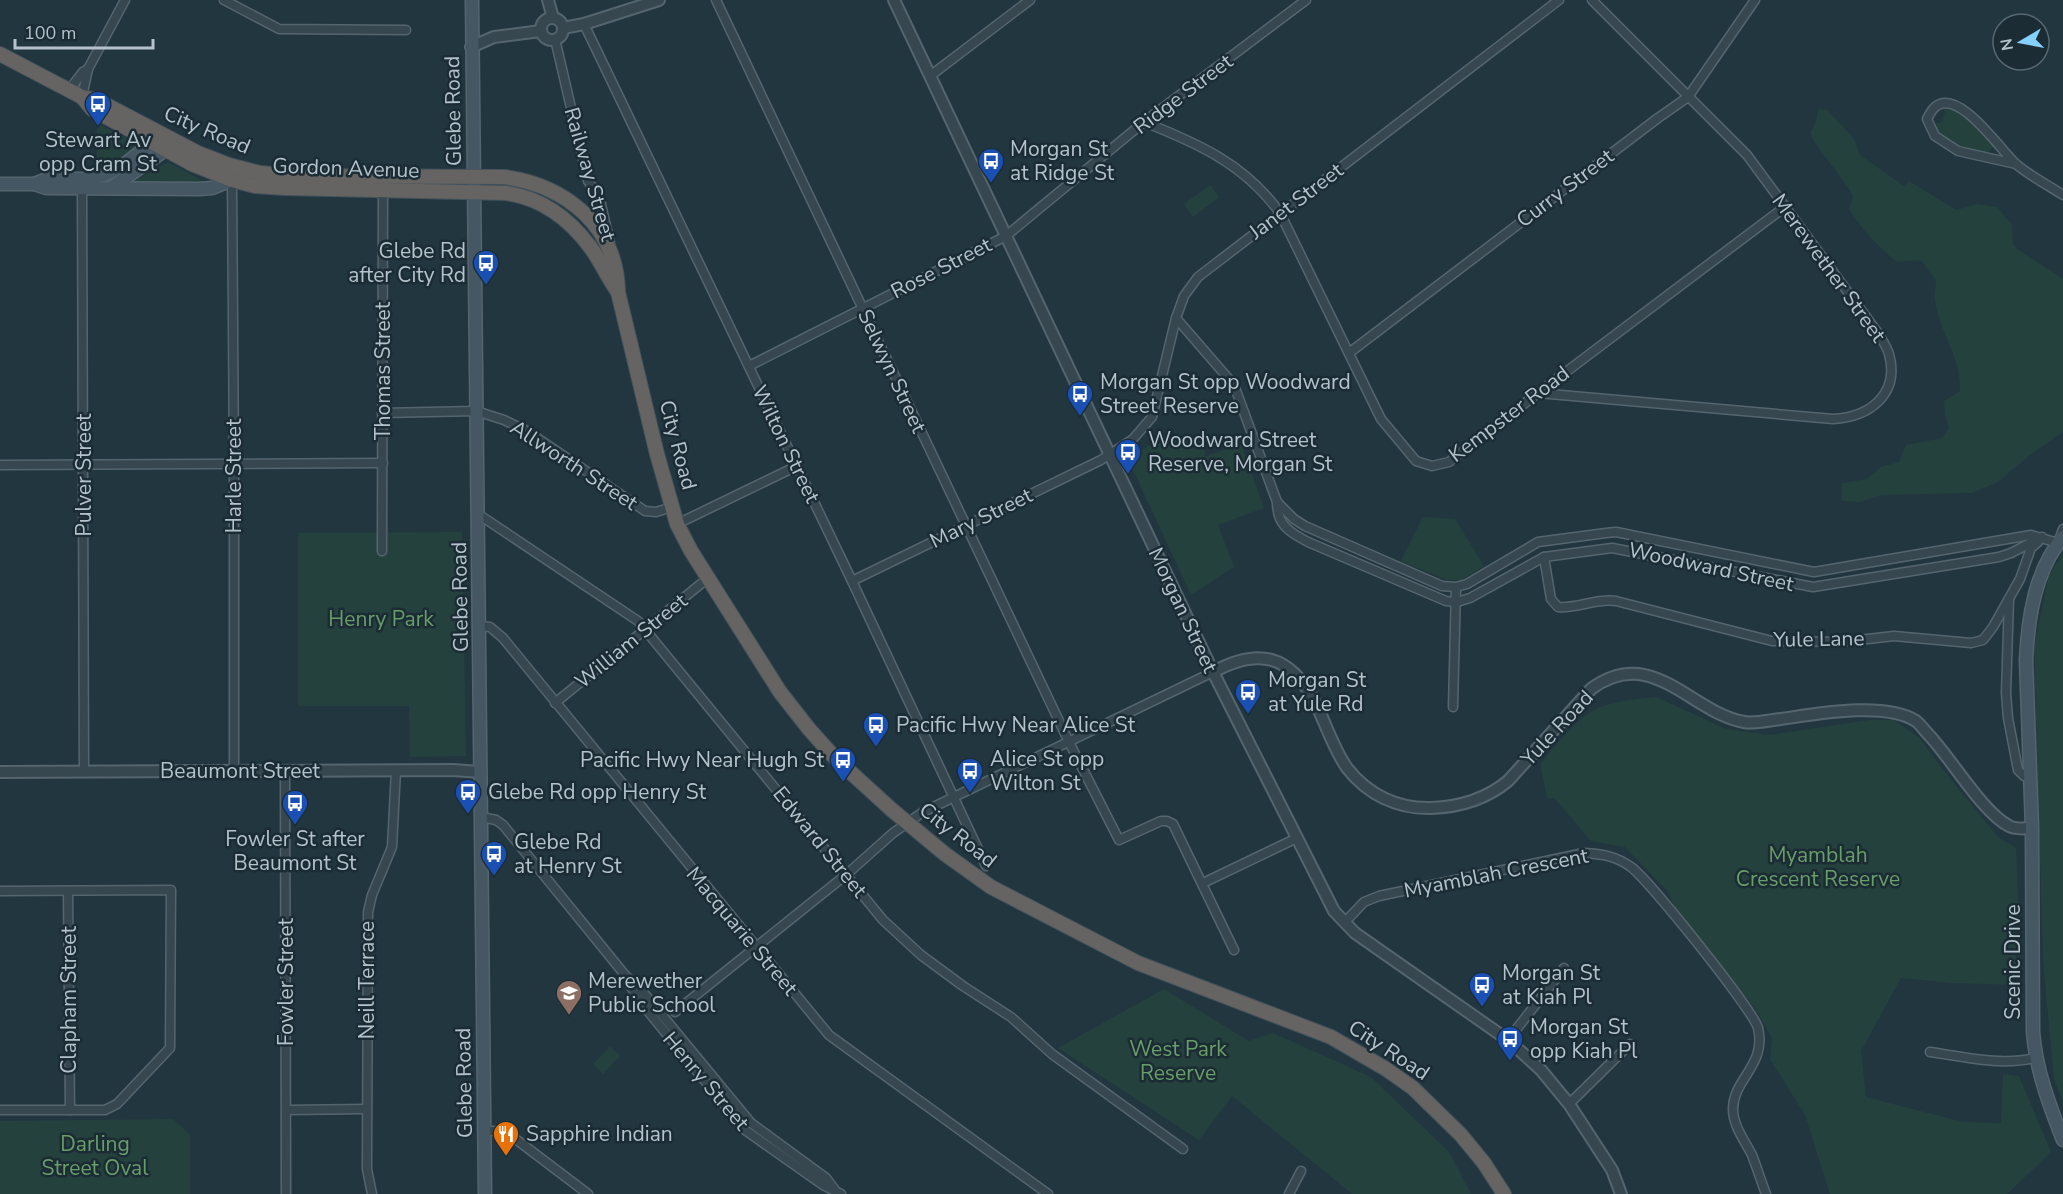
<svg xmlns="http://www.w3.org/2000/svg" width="2063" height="1194" font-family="'Nunito Sans',sans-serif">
<rect width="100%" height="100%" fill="#223640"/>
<!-- green -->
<g fill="#24413e">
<path d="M1943,108c23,0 37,24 51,39l-4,3 -1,6c-20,-6 -46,-12 -57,-31l10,-3 3,-10z"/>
<path d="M1818,109l9,1 11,11 16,18 6,16 44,31 5,-5 47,29 21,-6 20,3 15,18 1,19 4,5 46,30v153l-33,23 -32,27 -26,11 -91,2 -21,7 -19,-1 1,-18 25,-4 14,-12 18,-5 7,-17 36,-7 7,-10 -4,-12 -1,-15 16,-10c2,-34 -21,-58 -25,-91 -1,-6 1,-13 1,-19l-15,-21 -24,2c-19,-15 -35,-32 -48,-53l4,-13c-13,-23 -31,-40 -43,-62l6,-13z"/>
<path d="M97,123l31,16 9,9 -15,15 -25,8z"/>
<path d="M168,162l41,22h-80z"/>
<path d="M1210,185l9,12 -26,20 -9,-13z"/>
<path d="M1161,436l45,9 -2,12 37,-13 23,64 -46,17 16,42 -43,28 -64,-138 33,-17z"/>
<path d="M1423,517l32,2 29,47 -23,14h-14l-46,-19z"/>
<path d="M462,532l4,224 -56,1 -1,-51h-111v-173z"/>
<path d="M2063,554v548l-9,-23 -11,-118 -9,-316 15,-70z"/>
<path d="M1656,697l70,32 44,6 99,-15h24l27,18 20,28 58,71 18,11 2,50 -3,87 -63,-2 -51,-5 -40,73 5,46 97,25 38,1 2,-49 16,2 32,76 -44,42h-177l-25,-79 -35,-56 2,-21 -16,-28 -80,-99 -8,-19 -43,-45 -34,-6 -37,-43h-7l-7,-34c18,-20 36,-47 61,-57 17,-7 37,-8 55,-10z"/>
<path d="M1164,989l85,52 24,-8 98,44 79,76 21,41h-119l-120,-98 -33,44 -141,-92z"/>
<path d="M610,1046l10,10 -17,18 -10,-10z"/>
<path d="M173,1119l17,16v59h-190v-73z"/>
</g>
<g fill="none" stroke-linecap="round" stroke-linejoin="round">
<!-- minor casing -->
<g stroke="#55656e" stroke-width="11">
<g id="minor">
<path d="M224,0l55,29 127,1"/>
<path d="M716,0l353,742 50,98 42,-19h6l6,3 61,126"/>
<path d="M584,24l268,557 134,285"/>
<path d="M555,39l33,142 11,15 11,47"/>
<path d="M930,76l100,-76"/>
<path d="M69,90l14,-18 5,-3"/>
<path d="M82,97l6,-28 37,-69"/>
<path d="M1144,122c53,21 101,42 136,91l101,206 35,42 16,5 17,-4 89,-69 248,-187"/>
<path d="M2016,164l-58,-13 -23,-15 -8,-17c2,-4 5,-9 8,-12 24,-20 66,44 81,57 14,12 32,21 47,31"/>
<path d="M232,180l2,284v307"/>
<path d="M82,184l2,587"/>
<path d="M1176,318l58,67 43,117c0,23 12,30 31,40l138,59 11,1 13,-4 74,-41 68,-9 201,39 186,-30 12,-4 31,-16"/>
<path d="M1349,353l309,-235 30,-21 67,-97"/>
<path d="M749,366l257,-130 138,-114 162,-122"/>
<path d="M1538,393l295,26c37,-2 67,-25 56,-65 -2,-7 -7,-14 -11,-21l-131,-178 -155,-155"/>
<path d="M382,413l94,-2 28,9 23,11 118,80 11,1 16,-5"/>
<path d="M0,465l383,-2"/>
<path d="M1277,502l17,17 11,7 137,60 14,1 11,-3 71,-42 68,-9 10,-1 198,40 217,-37 27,8 5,-14"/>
<path d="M478,514l160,107 245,299 38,35 42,31 48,31 41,37 131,95"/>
<path d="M677,524l120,-58"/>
<path d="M382,551l1,-360"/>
<path d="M1544,557l7,42 7,8c19,2 38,-9 58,-6l156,40 69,1 53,-6 77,7 12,-3 10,-13 27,-48 11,-31 7,-6"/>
<path d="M852,581l249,-121 32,-21 19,-22 24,-99 8,-22 14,-19 361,-277"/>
<path d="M2009,599l-3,94 2,25 10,52 6,6 6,2"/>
<path d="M480,626l10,1 13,11 326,397 219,159"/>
<path d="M555,703l153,-125"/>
<path d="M1453,707l3,-120"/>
<path d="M285,770l1,424"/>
<path d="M481,817l15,3 7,5 122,150 18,17 108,131 75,55 9,12"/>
<path d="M1203,883l94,-45"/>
<path d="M0,891l171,-1 -1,158 -53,56 -12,6h-105"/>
<path d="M68,891l2,219"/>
<path d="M1344,923l20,-21 15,-6 205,-43c18,1 32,3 47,14 18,13 122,143 127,161 9,37 -25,51 -25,81 0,17 12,32 19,46 5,13 9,26 14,39"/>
<path d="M628,981l10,18 107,131 78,55 18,9"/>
<path d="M675,1012l172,-138 46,-41 30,-21 290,-140"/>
<path d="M1508,1040l56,-72"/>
<path d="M1930,1052c35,5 70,14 105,6"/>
<path d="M1569,1104l61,-60"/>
<path d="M287,1110l79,-1"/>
<path d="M484,1131h21l83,63"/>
<path d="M372,1194l-5,-25 1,-257 4,-17 20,-48 4,-77"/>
<path d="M1289,1194l12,-23"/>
</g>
</g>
<!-- tertiary casing -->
<g stroke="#55656e" stroke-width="14">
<g id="tertiary">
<path d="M548,0l5,18"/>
<path d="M894,0l319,672 121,239 21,22 153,107 33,30 28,34 43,66 9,24"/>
<circle cx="552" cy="29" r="11"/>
<path d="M563,28l21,-4 75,-24"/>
<path d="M471,47l23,-10 47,-6"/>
<path d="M1213,672c46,-25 77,-17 102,30 11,22 18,46 32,66 21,27 51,41 84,40 29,-1 54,-8 77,-27l83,-92c61,-45 99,23 153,33 11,2 26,-2 37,-3 35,-5 104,-18 135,2 4,3 8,9 12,13 23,24 54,78 81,92 7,4 15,2 23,2"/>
<path d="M0,772l453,-2 27,2"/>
</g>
</g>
<!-- secondary casing -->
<g stroke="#55656e" stroke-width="15">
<g id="secondary">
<path d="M472,0l13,1194"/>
<path d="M0,184h34l13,-5h36l21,-4 17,-8 31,-24 13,-6v13l-54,38"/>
<path d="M34,184l12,4 154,1 12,-1 20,-8"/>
<path d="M2063,537c-28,33 -35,81 -37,123l6,168 1,204c3,38 16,72 30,108"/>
</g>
</g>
<!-- trunk casing -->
<g stroke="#42525b" stroke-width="16">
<g id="trunk">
<path d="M0,54l82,43 10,12 100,55 40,16 23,6 30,2 221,5c36,5 63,25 85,55 10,14 17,30 27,44"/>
<path d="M82,97l15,3 101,53 31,12 31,8 35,3 209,1c61,8 113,49 114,115l39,162 20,70 14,27 89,141 29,37 26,29 57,52 53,44 46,33 147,76 193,74 55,32 27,19 48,47 23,28 20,31"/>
</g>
</g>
<!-- minor -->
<use href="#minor" stroke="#374750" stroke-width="8"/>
<!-- tertiary -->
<use href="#tertiary" stroke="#374750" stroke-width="10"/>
<!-- secondary -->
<use href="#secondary" stroke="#445763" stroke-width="12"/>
<!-- trunk -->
<use href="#trunk" stroke="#666462" stroke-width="14"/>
</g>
<!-- icons -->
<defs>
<g id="bus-pin" transform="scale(1.35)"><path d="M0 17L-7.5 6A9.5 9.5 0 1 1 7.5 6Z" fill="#1a4fb4" stroke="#1c2c35"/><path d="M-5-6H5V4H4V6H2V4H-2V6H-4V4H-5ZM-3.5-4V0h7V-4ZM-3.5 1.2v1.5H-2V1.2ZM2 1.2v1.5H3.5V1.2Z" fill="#fff"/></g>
<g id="school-pin" transform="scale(1.35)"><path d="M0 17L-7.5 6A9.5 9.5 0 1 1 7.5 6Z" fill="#8d6e63" stroke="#1c2c35"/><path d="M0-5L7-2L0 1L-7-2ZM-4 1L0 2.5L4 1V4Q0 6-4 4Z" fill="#fff"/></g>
<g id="restaurant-pin" transform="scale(1.35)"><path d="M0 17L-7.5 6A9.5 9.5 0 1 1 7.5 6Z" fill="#e8710a" stroke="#1c2c35"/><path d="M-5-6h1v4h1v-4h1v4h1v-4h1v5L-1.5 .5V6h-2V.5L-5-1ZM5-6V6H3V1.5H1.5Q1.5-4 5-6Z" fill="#fff"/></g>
</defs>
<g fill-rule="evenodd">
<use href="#bus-pin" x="98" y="104"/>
<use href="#bus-pin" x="991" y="161"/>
<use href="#bus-pin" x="486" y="263"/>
<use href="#bus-pin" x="1080" y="394"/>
<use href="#bus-pin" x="1128" y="452"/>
<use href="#bus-pin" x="1248" y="692"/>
<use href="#bus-pin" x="876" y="725"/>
<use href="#bus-pin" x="843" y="760"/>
<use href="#bus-pin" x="970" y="771"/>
<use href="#bus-pin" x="468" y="792"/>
<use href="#bus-pin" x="295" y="803"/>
<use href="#bus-pin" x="494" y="854"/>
<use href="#bus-pin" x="1482" y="985"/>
<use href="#school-pin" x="569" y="993"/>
<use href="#bus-pin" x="1510" y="1039"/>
<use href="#restaurant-pin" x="506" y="1134"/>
</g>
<g text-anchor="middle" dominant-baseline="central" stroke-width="5" stroke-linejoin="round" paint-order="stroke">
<!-- street labels -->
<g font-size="21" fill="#b3c2cb" stroke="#1c2c35">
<text transform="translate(1183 94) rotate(-37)">Ridge Street</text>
<text transform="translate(453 111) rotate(-91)">Glebe Road</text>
<text transform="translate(207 130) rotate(23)">City Road</text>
<text transform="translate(346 168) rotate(2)">Gordon Avenue</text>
<text transform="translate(590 174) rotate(74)">Railway Street</text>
<text transform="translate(1565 188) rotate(-37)">Curry Street</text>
<text transform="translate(1296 201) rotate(-37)">Janet Street</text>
<text transform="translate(941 268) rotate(-27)">Rose Street</text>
<text transform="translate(1829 268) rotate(54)">Merewether Street</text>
<text transform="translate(383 371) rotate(-90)">Thomas Street</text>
<text transform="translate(892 371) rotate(65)">Selwyn Street</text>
<text transform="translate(1509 414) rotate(-37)">Kempster Road</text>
<text transform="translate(786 444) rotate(64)">Wilton Street</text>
<text transform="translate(678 445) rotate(75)">City Road</text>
<text transform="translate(574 465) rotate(33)">Allworth Street</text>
<text transform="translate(84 475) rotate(-90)">Pulver Street</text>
<text transform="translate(234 476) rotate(-90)">Harle Street</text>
<text transform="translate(981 518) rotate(-26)">Mary Street</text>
<text transform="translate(1711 567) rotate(12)">Woodward Street</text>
<text transform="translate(460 597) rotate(-91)">Glebe Road</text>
<text transform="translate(1183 610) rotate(65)">Morgan Street</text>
<text transform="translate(1819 639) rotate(-1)">Yule Lane</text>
<text transform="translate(631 641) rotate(-39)">William Street</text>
<text transform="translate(1557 728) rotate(-47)">Yule Road</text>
<text x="240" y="771">Beaumont Street</text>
<text transform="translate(958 835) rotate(38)">City Road</text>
<text transform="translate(820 842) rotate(51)">Edward Street</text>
<text transform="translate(1496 873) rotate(-11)">Myamblah Crescent</text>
<text transform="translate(742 931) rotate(50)">Macquarie Street</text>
<text transform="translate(2013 962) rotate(-90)">Scenic Drive</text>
<text transform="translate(367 980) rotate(-90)">Neill Terrace</text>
<text transform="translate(286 982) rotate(-90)">Fowler Street</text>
<text transform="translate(69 1000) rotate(-90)">Clapham Street</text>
<text transform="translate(1389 1050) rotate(33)">City Road</text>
<text transform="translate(706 1081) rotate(50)">Henry Street</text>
<text transform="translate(464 1083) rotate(-91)">Glebe Road</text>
</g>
<!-- poi labels -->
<g font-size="21" fill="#b3c2cb" stroke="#1c2c35" text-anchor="start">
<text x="98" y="140" text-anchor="middle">Stewart Av<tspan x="98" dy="24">opp Cram St</tspan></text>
<text x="1010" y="149">Morgan St<tspan x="1010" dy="24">at Ridge St</tspan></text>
<text x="466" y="251" text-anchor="end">Glebe Rd<tspan x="466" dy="24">after City Rd</tspan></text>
<text x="1100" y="382">Morgan St opp Woodward<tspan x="1100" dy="24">Street Reserve</tspan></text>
<text x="1148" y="440">Woodward Street<tspan x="1148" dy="24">Reserve, Morgan St</tspan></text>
<text x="1268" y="680">Morgan St<tspan x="1268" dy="24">at Yule Rd</tspan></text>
<text x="896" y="725">Pacific Hwy Near Alice St</text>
<text x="990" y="759">Alice St opp<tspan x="990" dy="24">Wilton St</tspan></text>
<text x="824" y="760" text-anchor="end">Pacific Hwy Near Hugh St</text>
<text x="488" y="792">Glebe Rd opp Henry St</text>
<text x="295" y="839" text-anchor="middle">Fowler St after<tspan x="295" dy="24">Beaumont St</tspan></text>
<text x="514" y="842">Glebe Rd<tspan x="514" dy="24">at Henry St</tspan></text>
<text x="1502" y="973">Morgan St<tspan x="1502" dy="24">at Kiah Pl</tspan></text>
<text x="588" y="981">Merewether<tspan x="588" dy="24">Public School</tspan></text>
<text x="1530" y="1027">Morgan St<tspan x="1530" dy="24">opp Kiah Pl</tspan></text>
<text x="526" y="1134">Sapphire Indian</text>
</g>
<!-- park labels -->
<g font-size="21" fill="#689e68" stroke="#1c2c35">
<text x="381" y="619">Henry Park</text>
<text x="1818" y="855">Myamblah<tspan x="1818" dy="24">Crescent Reserve</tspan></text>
<text x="1178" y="1049">West Park<tspan x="1178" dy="24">Reserve</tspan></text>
<text x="95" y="1144">Darling<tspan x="95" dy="24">Street Oval</tspan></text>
</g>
</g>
<!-- north arrow -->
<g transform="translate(2021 42) rotate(260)"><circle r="28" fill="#1c2c35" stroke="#586871" stroke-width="1.5"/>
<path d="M0-4.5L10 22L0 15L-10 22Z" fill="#84d0ff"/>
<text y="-9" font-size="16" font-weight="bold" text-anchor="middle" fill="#b3c2cb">N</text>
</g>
<!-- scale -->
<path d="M15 39v9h138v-9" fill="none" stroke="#b3c2cb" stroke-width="3"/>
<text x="24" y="39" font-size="18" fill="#b3c2cb" stroke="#1c2c35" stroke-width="4.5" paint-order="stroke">100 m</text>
</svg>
